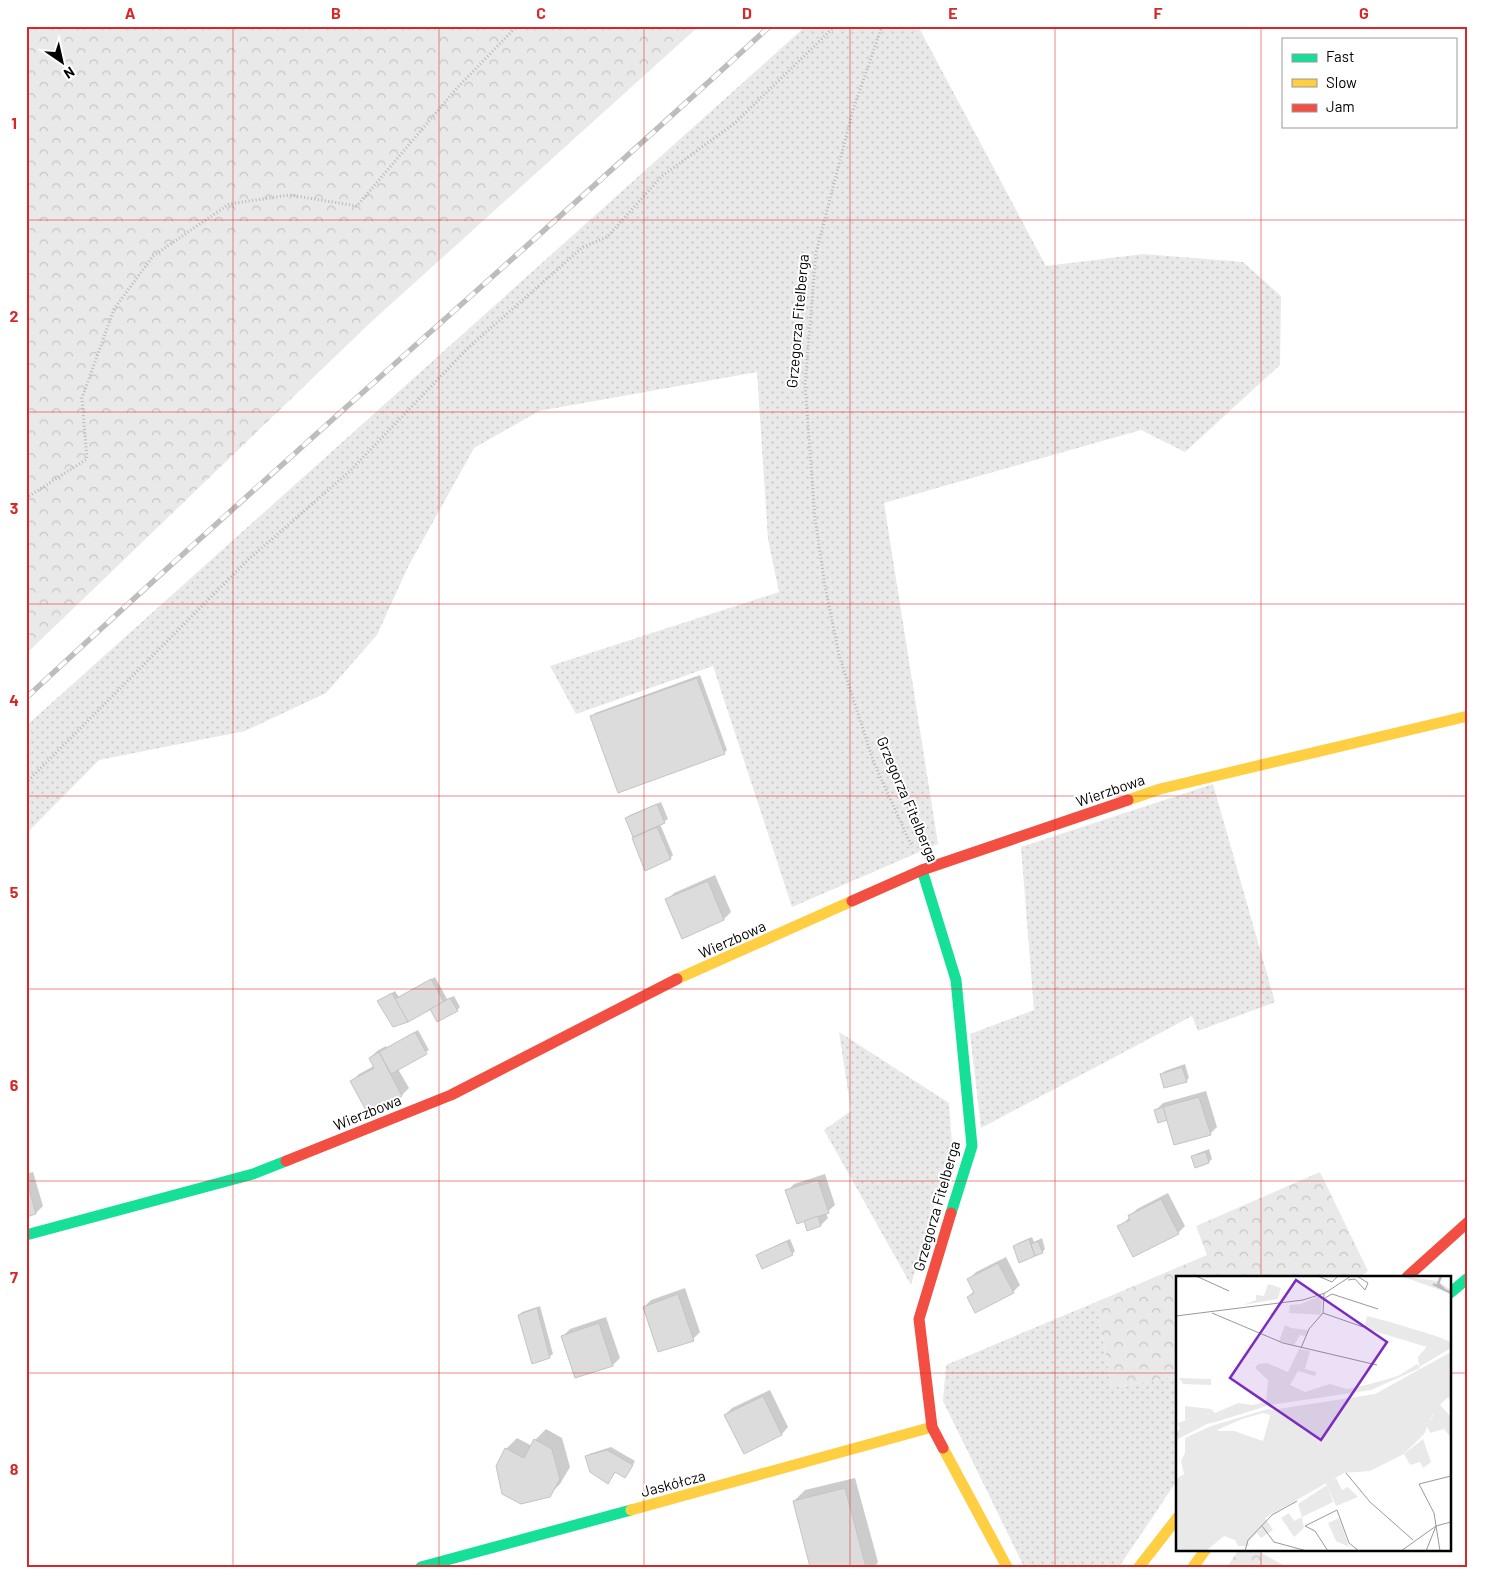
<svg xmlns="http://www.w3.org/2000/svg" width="1494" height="1593" font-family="Barlow,sans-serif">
<defs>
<pattern id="grass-dots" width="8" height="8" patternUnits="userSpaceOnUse" patternTransform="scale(1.25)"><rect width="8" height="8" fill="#e9e9e9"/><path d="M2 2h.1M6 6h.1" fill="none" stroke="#c6c6c6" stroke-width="1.8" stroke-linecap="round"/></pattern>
<pattern id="forest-crowns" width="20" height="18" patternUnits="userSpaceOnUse" patternTransform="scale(1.25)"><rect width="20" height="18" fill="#e9e9e9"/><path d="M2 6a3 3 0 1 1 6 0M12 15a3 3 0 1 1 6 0" fill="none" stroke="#c6c6c6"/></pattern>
</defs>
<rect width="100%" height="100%" fill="#fff"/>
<!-- grass -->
<g fill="url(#grass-dots)">
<path d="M806,26h112l128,240 97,-12 100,8 38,34 -1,69 -95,87 -44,-22 -257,73 54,341 -146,63 -79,-241 -137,48 -26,-48 229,-74 -11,-53 -11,-167 -218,39 -65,37 -66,119 -31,68 -51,58 -81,38 -146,29 -73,74v-108z"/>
<path d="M1213,784l62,218 -77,29 -6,-15 -211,112 -11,-94 64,-24 -13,-163z"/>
<path d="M839,1032l110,71 3,41 -41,141 -87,-155 27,-19z"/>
<path d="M1096,1302l16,86 66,-12v103l-59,88h-95l-81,-166 3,-36z"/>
</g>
<!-- forest -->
<g fill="url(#forest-crowns)">
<path d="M26,26h673l-329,297 -344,331z"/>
<path d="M1320,1172l48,99 -7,6h-183v99l-66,12 -16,-86 111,-47 -11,-29z"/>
<path d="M1239,1549h15l33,18h-60z"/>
</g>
<!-- shadow -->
<g fill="#0003">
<path d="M700,675l27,75 -3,3 -132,-36 3,-4z"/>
<path d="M661,802l7,17 -8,5 13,31 -3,3 -24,11 -19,-51 3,-3z"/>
<path d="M715,875l16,37 -7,7 -41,18 -16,-37 7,-7z"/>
<path d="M435,977l12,22 7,-3 6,11 -3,3 -78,-9 16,-10 4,6z"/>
<path d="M418,1030l11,20 -31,19 11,19 -7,7 -34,17 -16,-31 7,-7 15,-8 -4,-8 7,-7 9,-5 1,2z"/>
<path d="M1185,1064l4,14 -3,3 -24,-7 3,-3z"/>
<path d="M1206,1091l11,36 -7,7 -42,-16 -12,-8 7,-7z"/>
<path d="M1209,1149l3,10 -3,3 -16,-5 3,-3z"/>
<path d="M33,1172l10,34 -7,7 -10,3v-42z"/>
<path d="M825,1174l10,31 -9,8 2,5 -7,7 -34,-34 7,-7z"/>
<path d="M1168,1193l17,33 -7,7 -59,-6 11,-10v-1l7,-7z"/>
<path d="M1032,1237l2,5 8,-4 3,11 -3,3 -22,9 -5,-15 3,-3z"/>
<path d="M790,1239l5,12 -3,3 -35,2 3,-3z"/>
<path d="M1006,1257l14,28 -7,7 -45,5 7,-7 -6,-11 7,-7z"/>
<path d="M685,1288l15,44 -7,7 -49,-32 7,-7z"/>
<path d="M540,1306l13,48 -4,3 -30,-42 3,-3z"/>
<path d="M606,1317l14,41 -7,7 -50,-29 7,-7z"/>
<path d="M770,1390l18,37 -6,7 -57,-19 7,-7z"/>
<path d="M546,1429l16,9 8,29 -10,17 -11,11 -43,-46 11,-11 15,8 3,-6z"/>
<path d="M611,1447l24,14 -7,12 -12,-2 -8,11 -22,-25 3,-3z"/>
<path d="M855,1478l23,84 -3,5h-64l-17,-66 11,-11z"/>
</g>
<!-- building -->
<g fill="#dcdcdc" stroke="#c4c4c4">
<path d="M697,678l28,76 -107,39 -28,-77z"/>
<path d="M657,804l8,19 -32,14 -8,-19z"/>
<path d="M657,827l14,32 -26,12 -13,-33z"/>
<path d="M708,881l16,39 -42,19 -17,-40z"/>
<path d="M431,979l13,23 -36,20 -13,-23z"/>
<path d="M392,993l16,29 -15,5 -16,-26z"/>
<path d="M450,998l8,13 -21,11 -7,-13z"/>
<path d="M415,1032l12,22 -36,20 -12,-22z"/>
<path d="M379,1052l23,44 -34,18 -18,-33 24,-13 -5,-10z"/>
<path d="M1182,1067l5,15 -23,6 -4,-14z"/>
<path d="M1199,1097l12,38 -37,10 -11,-38z"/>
<path d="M1163,1107l4,13 -9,3 -4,-13z"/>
<path d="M1206,1152l3,11 -14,5 -4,-12z"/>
<path d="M26,1178l10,36 -10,3z"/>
<path d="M818,1180l11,33 -32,11 -12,-34z"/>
<path d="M1161,1199l18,35 -46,23 -16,-31 13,-6 -2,-5h1z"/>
<path d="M818,1216l3,10 -14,5 -3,-10z"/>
<path d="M1029,1239l6,17 -16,7 -6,-17z"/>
<path d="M787,1241l6,14 -31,14 -6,-14z"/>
<path d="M1038,1241l5,12 -8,3 -4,-12z"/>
<path d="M998,1263l16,30 -39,20 -8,-16 7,-4 -7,-14z"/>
<path d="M678,1294l16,47 -36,11 -15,-45z"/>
<path d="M537,1308l13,50 -18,6 -14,-49z"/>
<path d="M599,1323l14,43 -38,12 -14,-42z"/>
<path d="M763,1396l19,39 -38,19 -20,-39z"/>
<path d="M534,1439l18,10 8,30 -10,18 -29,7 -19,-10 -6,-28 9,-18 19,10z"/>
<path d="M607,1450l26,15 -8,13 -10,-6 -7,12 -18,-12 -5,-16z"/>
<path d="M845,1488l21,79h-56l-17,-66z"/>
</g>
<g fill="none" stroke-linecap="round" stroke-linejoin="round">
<!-- path -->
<g stroke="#b8b8b8" stroke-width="3" stroke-dasharray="1 2.5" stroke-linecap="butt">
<path d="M882,26l-29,84 -37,143 -11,132 10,133 10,68 14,69 35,108 38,84"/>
<path d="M26,498l61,-39 -5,-61 32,-89 39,-53 76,-52 61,-9 67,11 100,-118 60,-62"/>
<path d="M26,783l223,-224 100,-87 119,-124 115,-101 24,-10 55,-61 73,-53 100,-97"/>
</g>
<!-- fast -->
<g stroke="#16e098" stroke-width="11">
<path d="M922,870l34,110 16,166 -21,67"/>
<path d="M26,1235l227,-61 33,-13"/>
<path d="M1450,1293l18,-15"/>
<path d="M421,1567l210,-57"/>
</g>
<!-- slow -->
<g stroke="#ffcf43" stroke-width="11">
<path d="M1128,800l32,-11 308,-73"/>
<path d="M677,979l175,-78"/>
<path d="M943,1448l64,119"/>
<path d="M631,1510l301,-83"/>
<path d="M1139,1567l39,-50"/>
<path d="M1193,1567l13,-18"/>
</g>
<!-- jam -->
<g stroke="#f24e42" stroke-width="11">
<path d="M852,901l70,-31 206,-70"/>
<path d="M286,1161l165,-66 226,-116"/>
<path d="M1407,1277l61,-55"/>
<path d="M943,1448l-11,-21 -13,-108 32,-106"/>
</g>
<!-- rail casing -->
<g stroke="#bdbdbd" stroke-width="5.5">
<path id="rail" d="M26,698c245,-228 498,-446 744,-672"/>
</g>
<!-- rail -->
<use href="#rail" stroke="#fff" stroke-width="4" stroke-dasharray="11" stroke-linecap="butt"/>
</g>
<!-- grid -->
<path fill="none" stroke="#d62828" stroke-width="1" stroke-opacity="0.55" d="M233,26v1541M439,26v1541M644,26v1541M850,26v1541M1055,26v1541M1261,26v1251M26,220h1442M26,412h1442M26,604h1442M26,796h1442M26,989h1442M26,1181h1442M26,1373h1152M1450,1373h18M1261,1549v18"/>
<g text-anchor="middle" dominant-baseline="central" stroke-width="4" stroke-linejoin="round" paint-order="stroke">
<!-- street labels -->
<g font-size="15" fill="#000" stroke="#fff">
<text transform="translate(797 321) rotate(-85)">Grzegorza Fitelberga</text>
<text transform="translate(1110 790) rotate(-19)">Wierzbowa</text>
<text transform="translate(908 799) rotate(67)">Grzegorza Fitelberga</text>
<text transform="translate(732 939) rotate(-24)">Wierzbowa</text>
<text transform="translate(367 1112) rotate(-22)">Wierzbowa</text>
<text transform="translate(936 1206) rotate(-74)">Grzegorza Fitelberga</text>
<text transform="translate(673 1483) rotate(-15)">Jaskółcza</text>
</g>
</g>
<!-- overview -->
<g transform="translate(1176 1276)">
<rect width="275" height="275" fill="#fff"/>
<path d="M225,0l37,5 13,9v4zM92,8l13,4 -3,11 -35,6 13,-5v-5l8,1zM146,19l-1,20 -13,-1 2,-6 -9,-4zM191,40l23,6 46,14 -9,11 -63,-19zM109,49l6,3 17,2 -3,6 -5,-1 -6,10 -15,-4zM123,73l11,2 -5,18 11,3 -1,4 -17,-5 -8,14 15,7 25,-8 17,5 23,-5 28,-8 19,-12 3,4 -49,22 -101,15 -61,19 6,-5 -6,-6 -24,7v-14l26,3 4,4 23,-10 15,2 13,-3 2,-22 -13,-12 3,-4 9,-1 21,9zM3,102l32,1v6l-28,-1zM92,133l4,1 -1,5 -8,-2 -21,6 -25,11 -6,-4zM258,138l10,15 -14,4 -3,-7zM247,163l8,23 -8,6 -3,-6 -10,3 -6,-11zM160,202l6,12 6,-3 10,10 -22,9 -10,-23zM113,237l5,8 8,-4 2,11 -10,9 -13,-19zM89,242l8,12 -12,8 -4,-5 -9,9 1,4h-11l-3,-6 -11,-4 6,-9 11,-6 6,3zM163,242l9,26 1,3 -13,-6 -8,-18z" fill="#e9e9e9"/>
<path d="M125,28l9,4 -2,6 -19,-1 1,-8zM260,60l15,6v6l-32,19 -1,-10zM275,76v48l-3,-3 -8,8 11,12v21l-18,-24 -9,20 -20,20 -34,17 -26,2 -79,45 -19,7 -5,-4 -11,6 -6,9 -18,15h-30v-72l8,-5 -3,-13 4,-8v-15l26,-12 8,5h15l29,10 9,-31 103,-16zM30,137l7,1 2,6 -39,20v-7l4,-4 -2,-6zM151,209l6,17 -31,15 -4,-13z" fill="#e9e9e9"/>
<path fill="none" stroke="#bbb" stroke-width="2.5" d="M265,0l-3,8 6,5M257,8l18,9"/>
<path fill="none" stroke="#999" stroke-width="1" d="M20,0l33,15M142,0l14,6 6,-6M172,4l7,-1 10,11 3,-7 -11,-7M149,22l7,-4 46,15M36,37l71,30 94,22M147,37l40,14M0,40l127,-16 22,-7 26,-17M125,72l8,-19 14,-16 1,-20M170,197l24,29 43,38M86,250l12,16 33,9M69,275l3,-11 24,-25 25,-14M152,275l-13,-20 -10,-5 32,-16 12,33 10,8M225,275l35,-25 15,-4M250,275l10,-25M264,275l-6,-38 -15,-29 32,-8"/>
<path fill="#7b2cbf" fill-opacity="0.15" stroke="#7b2cbf" stroke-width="2.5" d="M120,4l91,62 -66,98 -91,-62z"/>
<rect width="275" height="275" fill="none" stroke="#000" stroke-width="2.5"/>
</g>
<!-- border -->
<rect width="1494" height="1593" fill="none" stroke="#ffffff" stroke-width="55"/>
<!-- legend -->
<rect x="1282" y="38" width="175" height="90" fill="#ffffff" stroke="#999999"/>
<rect x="1292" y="54" width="25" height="8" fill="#16e098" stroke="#999999"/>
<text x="1326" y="62" font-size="15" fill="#000000">Fast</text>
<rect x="1292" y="79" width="25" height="8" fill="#ffcf43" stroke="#999999"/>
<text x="1326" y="88" font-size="15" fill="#000000">Slow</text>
<rect x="1292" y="104" width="25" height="8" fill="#f24e42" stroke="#999999"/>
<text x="1326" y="112" font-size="15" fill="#000000">Jam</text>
<!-- north arrow -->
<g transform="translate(62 62) rotate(146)" stroke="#ffffff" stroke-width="4" paint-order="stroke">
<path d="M0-4L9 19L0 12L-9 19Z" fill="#000000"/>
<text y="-8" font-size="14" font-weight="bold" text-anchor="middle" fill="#000000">N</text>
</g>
<rect x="28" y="28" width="1438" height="1538" fill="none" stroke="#d62828" stroke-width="2"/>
<g font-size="16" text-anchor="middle" font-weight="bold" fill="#d62828">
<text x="130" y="19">A</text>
<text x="336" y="19">B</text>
<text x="541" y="19">C</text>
<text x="747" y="19">D</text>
<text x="953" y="19">E</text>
<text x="1158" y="19">F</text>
<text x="1364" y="19">G</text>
<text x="14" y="129">1</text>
<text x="14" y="322">2</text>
<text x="14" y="514">3</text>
<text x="14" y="706">4</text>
<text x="14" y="898">5</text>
<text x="14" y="1091">6</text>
<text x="14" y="1283">7</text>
<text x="14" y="1475">8</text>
</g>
</svg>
